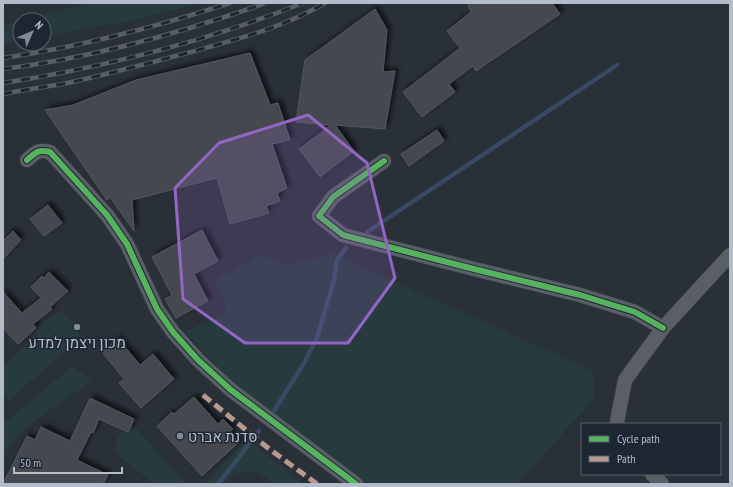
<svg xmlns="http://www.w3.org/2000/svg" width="733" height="487" font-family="'PT Sans Narrow',Heebo,sans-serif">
<defs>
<filter id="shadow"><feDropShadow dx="3.5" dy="-3.5" stdDeviation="2" flood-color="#0009"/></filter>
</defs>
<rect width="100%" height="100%" fill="#2a3038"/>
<!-- green -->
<g fill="#273a3e">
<path d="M90,3h111l-66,17 -91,16v-16h-20z"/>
<path d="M20,21v19l-17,3v-17z"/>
<path d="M331,253l262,118 1,28 -77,85h-154l-127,-97 -51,-55 43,-20 -13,-31 45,-27 25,11z"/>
<path d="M59,311l19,14 1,13 -70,63 -6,-7v-27l32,-31 3,-9z"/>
<path d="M73,366l19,15 -46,31 -29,24 -14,24v-36z"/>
<path d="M129,421l57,63h-31l-35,-27 -5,-9 2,-9z"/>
<path d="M246,439l58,45h-32c-3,-5 -7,-7 -12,-10 -15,-7 -27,0 -38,10h-17z"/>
</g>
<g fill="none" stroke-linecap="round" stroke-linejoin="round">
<!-- stream -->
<g stroke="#384963" stroke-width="4.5">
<path d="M367,232l250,-167"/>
<path d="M274,411l30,-48 13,-25 17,-58 3,-20 9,-12"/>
<path d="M218,484l41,-53"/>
</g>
</g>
<!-- building -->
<g fill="#444950" stroke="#52575f" filter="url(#shadow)">
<path d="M467,3h85l8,11 -84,57 -3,-5 -24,18 6,8 -33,25 -19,-25 57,-44 -13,-17 24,-19z"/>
<path d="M375,9l12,21 -4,42 12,-1 -10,58 -50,-4 19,26 -34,26 -21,-28 32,-24 -35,-3 9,-62z"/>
<path d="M250,53l20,52 8,-2 12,37 -18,4 15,44 -10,5 3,8 -14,5 3,7 -39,11 -13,-46 -85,22 2,31 -24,-34 -3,3 -62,-90 28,-5 63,-25z"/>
<path d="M437,130l7,11 -35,25 -8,-12z"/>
<path d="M48,205l14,18 -18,13 -14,-17z"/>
<path d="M202,230l16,31 -24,13 14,27 -32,17 -11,-19 7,-4 -20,-38z"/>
<path d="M13,231l8,9 -18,19v-18z"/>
<path d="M49,272l19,19 -18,16 2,2 -19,15 3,4 -18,16 -15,-16v-36l19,21 19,-15 -10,-11 11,-11 2,2z"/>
<path d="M118,339l22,26 13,-11 21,25 -33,29 -22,-25 5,-4 -22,-27z"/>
<path d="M194,397l24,27 5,-5 10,10 -4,4 10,9 -37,34 -45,-50 15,-14 2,2z"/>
<path d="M90,398l44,21 -6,13 -29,-13 -6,14 -2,-1 -14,28 31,15 -5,9h-100l24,-48 8,4 6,-13 29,14z"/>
</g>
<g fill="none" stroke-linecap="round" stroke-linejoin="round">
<!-- minor casing -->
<g stroke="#484c53" stroke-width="15">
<g id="minor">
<path d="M27,160c9,-8 11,-11 23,-8l57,63 20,29 30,65 16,23 25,28 33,30 125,94"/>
<path d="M384,161l-51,36 -14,19 24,19 123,32 114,28 55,17 28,16"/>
<path d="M617,424v-2l8,-42 38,-52 67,-73"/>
<path d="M652,474l10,10"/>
</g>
</g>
<!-- minor -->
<use href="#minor" stroke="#5a5e66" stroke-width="14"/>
<!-- rail casing -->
<g stroke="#595d64" stroke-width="4.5">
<g id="rail">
<path d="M3,58c77,-11 153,-31 227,-55"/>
<path d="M3,69c90,-11 178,-36 263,-66"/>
<path d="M3,83c102,-16 204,-42 300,-80"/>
<path d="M3,94c20,-4 40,-7 60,-10 42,-9 83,-20 124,-31 47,-13 96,-25 138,-50"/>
</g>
</g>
<!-- rail -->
<use href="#rail" stroke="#1d2633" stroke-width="3" stroke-dasharray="9" stroke-linecap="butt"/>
<!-- quiet -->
<path stroke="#b69a8f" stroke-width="5" stroke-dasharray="10 5" stroke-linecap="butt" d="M203,395l65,53 49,36"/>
<!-- cycleway casing -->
<g stroke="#1d2633" stroke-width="8">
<g id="cycleway">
<path d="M27,160c9,-8 11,-11 23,-8l57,63 20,29 30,65 16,23 25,28 33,30 125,94"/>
<path d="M384,161l-51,36 -14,19 24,19 123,32 114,28 55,17 28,16"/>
</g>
</g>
<!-- cycleway -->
<use href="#cycleway" stroke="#56b35d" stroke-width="6"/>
</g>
<!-- marked area -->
<path fill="#9266c3" fill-opacity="0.2" stroke="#9266c3" stroke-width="3" stroke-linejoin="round" d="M308,115l59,48 28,115 -47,65h-103l-62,-44 -8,-111 44,-45z"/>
<!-- markers -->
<g fill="#848b96" stroke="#1d2633" stroke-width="1.5">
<circle cx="77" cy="327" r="4"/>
<circle cx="180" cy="436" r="4"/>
</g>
<g text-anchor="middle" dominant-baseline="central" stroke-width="3" stroke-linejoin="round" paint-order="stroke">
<!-- poi labels -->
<g font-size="15" fill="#b4bcc9" stroke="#1d2633">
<text x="77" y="342">מכון ויצמן למדע</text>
<text x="188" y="436" text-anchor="start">סדנת אברט</text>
</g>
</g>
<!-- border -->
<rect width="733" height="487" fill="none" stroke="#b4bcc9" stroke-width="8"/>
<!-- legend -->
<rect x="581" y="423" width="140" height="52" fill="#1d2633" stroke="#59626f"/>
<rect x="589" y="436" width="20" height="6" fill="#56b35d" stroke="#59626f"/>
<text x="617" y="443" font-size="12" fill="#b4bcc9">Cycle path</text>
<rect x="589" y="456" width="20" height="6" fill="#b69a8f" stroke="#59626f"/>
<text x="617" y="463" font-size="12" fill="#b4bcc9">Path</text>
<!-- north arrow -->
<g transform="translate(32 32) rotate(45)"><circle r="19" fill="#1d2633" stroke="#59626f"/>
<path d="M0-3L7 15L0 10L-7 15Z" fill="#848b96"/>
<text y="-6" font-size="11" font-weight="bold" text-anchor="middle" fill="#b4bcc9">N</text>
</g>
<!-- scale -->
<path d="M14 467v6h108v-6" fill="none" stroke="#b4bcc9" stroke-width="2"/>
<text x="20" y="467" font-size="12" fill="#b4bcc9" stroke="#1d2633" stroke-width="3" paint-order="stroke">50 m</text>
</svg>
